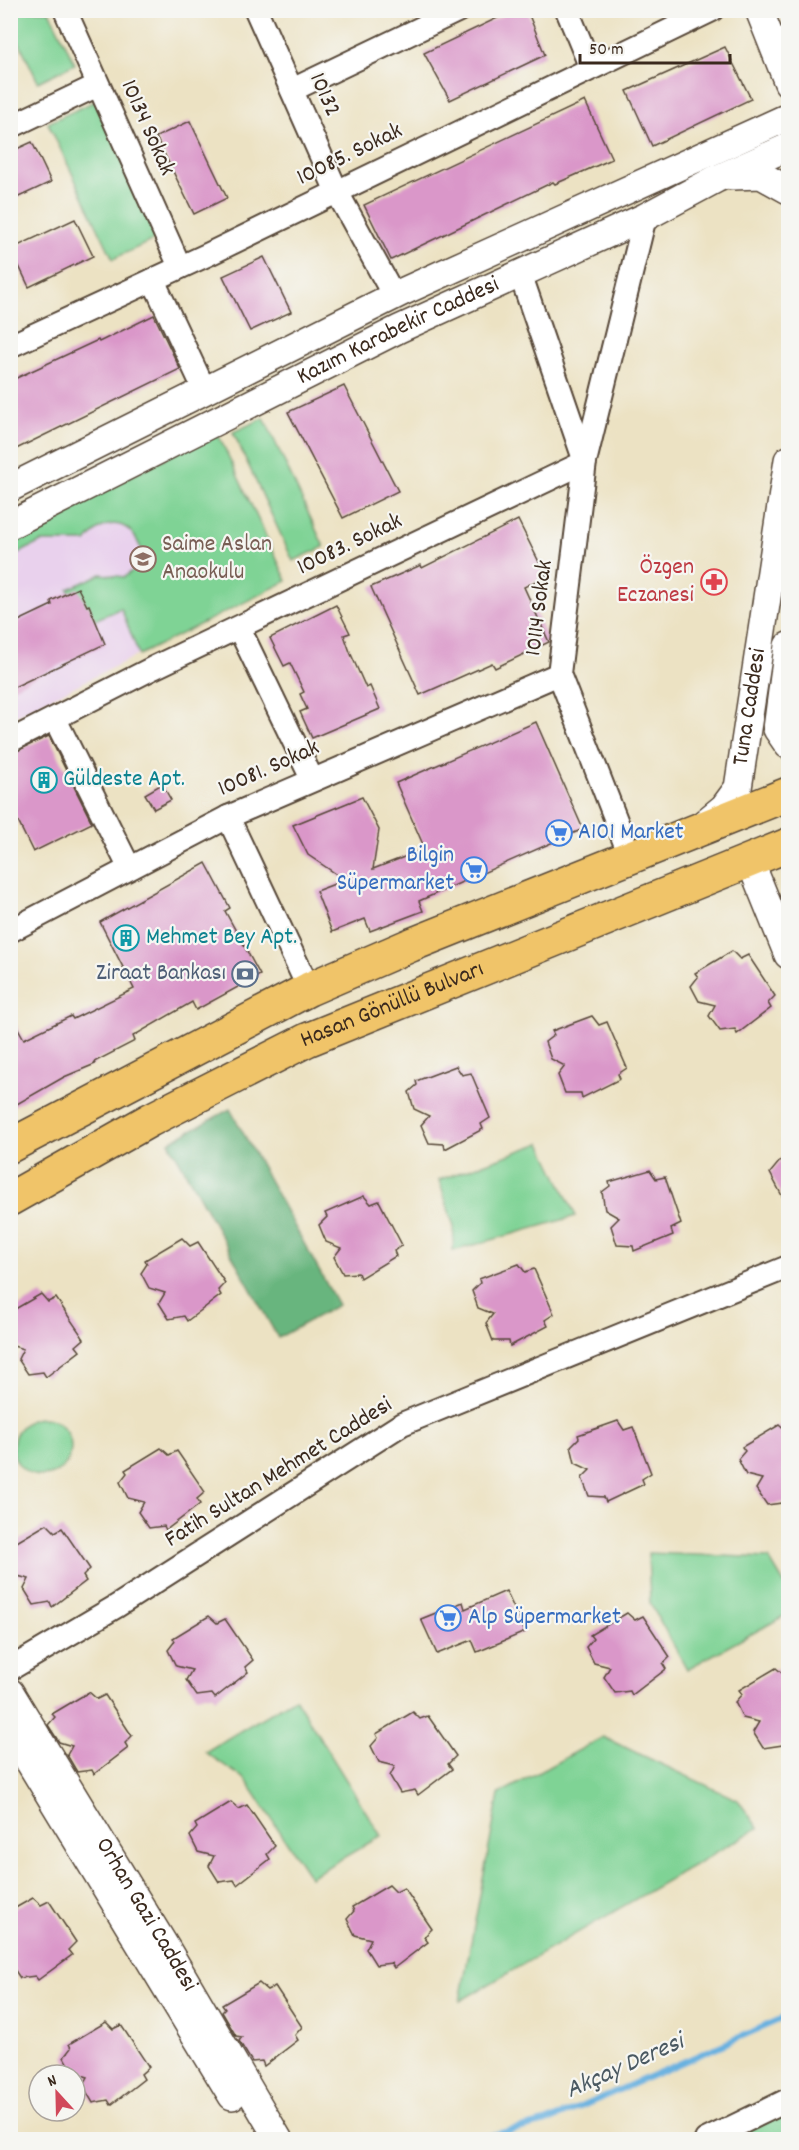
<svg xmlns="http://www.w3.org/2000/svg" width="799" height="2150" font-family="Dekko,sans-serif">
<rect width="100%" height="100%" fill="#f6f6f2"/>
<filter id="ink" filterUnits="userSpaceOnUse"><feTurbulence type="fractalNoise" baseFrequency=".0167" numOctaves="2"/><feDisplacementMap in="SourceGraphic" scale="12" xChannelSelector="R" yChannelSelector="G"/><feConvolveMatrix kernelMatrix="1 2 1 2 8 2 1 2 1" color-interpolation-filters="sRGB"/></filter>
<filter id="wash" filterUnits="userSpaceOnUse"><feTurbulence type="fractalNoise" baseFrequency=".008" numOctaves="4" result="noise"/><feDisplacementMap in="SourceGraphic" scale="24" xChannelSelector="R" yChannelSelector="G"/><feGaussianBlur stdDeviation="1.35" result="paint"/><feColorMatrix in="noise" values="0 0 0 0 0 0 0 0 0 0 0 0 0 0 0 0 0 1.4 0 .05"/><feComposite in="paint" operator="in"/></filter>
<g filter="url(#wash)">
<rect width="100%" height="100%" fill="#ece2c3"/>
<!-- built -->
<path fill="#e9d1ed" d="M217,432l70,149 -276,137v-182z"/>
<!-- green -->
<g fill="#7fd395" stroke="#5d7e5a" stroke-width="1.5">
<path d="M11,10l38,1 26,53 -37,18 -27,-57z"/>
<path d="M95,101l65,136 -47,22 -65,-136z"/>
<path d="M264,418l60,129 -31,14 -60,-129z"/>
<path d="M217,432l70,149 -148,74 -18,-47 -37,17 -16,-36 33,-15 23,3 14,-10 4,-15c-11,-33 -35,-37 -56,-10h-45l-30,15v-21z"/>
<path d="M541,1143l35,73 -123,35 1,-24 -15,-47z"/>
<circle cx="42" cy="1447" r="29"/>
<path d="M648,1553l121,5 19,32v24l-101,55 -37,-66z"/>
<path d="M295,1698l86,138 -71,41 -64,-97 -41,-28z"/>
<path d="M603,1737l135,63 20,28 -298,173 39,-207z"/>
<path d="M788,2105v34h-69z"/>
</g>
<!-- forest -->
<path fill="#67b57e" stroke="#51704e" stroke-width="1.5" d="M230,1109l108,196 -60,33 -109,-196z"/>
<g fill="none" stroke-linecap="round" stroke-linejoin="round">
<!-- stream -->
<path stroke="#67b1e0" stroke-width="6" d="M472,2140l74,-18 242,-106"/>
</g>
<g id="blocks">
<!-- building -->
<g fill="#da97c9">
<path d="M514,10h13l18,45 -95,45 -26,-47z"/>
<path d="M725,47l26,52 -99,47 -25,-55z"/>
<path d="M585,101l27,58 -57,25 -2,-2 -162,78 -27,-55z"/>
<path d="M190,121l37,77 -33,16 -38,-77z"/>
<path d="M32,142l19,40 -41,19v-49z"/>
<path d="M75,219l18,37 -64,31 -18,-38z"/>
<path d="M264,257l27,55 -41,19 -27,-55z"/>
<path d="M154,315l26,54 -170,83v-71l88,-41 1,2z"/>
<path d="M344,386l54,105 -55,27 -55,-106z"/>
<path d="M518,520l28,56 -22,11 25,55 -54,26 -3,-5 -72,32 -49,-108 50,-22 1,3z"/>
<path d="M78,588l9,18 2,-1 16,39 -95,45v-64l42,-20 -1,-4z"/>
<path d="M336,605l14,28 -6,2 6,17 16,36 4,-2 10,23 -68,29 -12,-26 7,-3 -7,-15 4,-2 -14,-29 -6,3 -14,-28z"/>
<path d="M536,722l47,107 -164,72 4,10 -53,20 -5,-12 -33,13 -16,-41 29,-11 -37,-25 -15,-30 69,-28 17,33 -6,39 52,-20 -29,-66z"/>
<path d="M49,736l43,87 -59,29 -23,-47v-51z"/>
<path d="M162,784l9,16 -17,9 -9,-15z"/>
<path d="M206,863l24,45 -5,3 35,64 -64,35 -4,-8 -59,34 2,5 -41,21 1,2 -31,13 -54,31v-94l14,25 47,-23 2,3 61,-30 -34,-67z"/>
<path d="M732,951l8,8 8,-4 27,41 -7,7 3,5 -34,26 -2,-5 -15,2 -11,-15 6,-11 -16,-4 -8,-15 7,-9 -3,-4z"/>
<path d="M592,1016l7,9 8,-3 20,46 -9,6 2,5 -38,19 -1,-5h-16l-7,-18 7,-9 -14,-7 -6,-17 9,-7 -2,-4z"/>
<path d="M456,1066l6,9 9,-2 19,45 -9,6 2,5 -38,20 -1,-5 -15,-1 -8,-18 8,-9 -15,-7 -5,-17 8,-7 -1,-4z"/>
<path d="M789,1150v59l-19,-36z"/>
<path d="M650,1170l6,9 9,-2 16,47 -10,5 2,6 -39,16 -1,-5 -16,-1 -6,-19 8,-8 -14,-8 -3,-18 8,-6 -1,-4z"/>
<path d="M364,1196l7,8 8,-3 23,44 -8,6 2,5 -36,22 -2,-5 -15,1 -9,-17 7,-9 -15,-6 -7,-17 8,-8 -2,-4z"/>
<path d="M182,1238l8,8 8,-4 27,41 -7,7 3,5 -34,26 -3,-5 -15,3 -10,-16 6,-10 -16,-5 -8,-15 6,-9 -2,-4z"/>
<path d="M519,1264l6,8 9,-3 20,45 -9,6 3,6 -38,20 -1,-5h-16l-7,-18 7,-9 -15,-6 -6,-17 8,-8 -1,-4z"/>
<path d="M41,1294l7,8 8,-4 28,41 -8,7 4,5 -34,26 -3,-5 -15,2 -10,-15 5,-10 -13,-4v-33z"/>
<path d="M618,1421l6,9 9,-3 18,46 -9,6 2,5 -38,18 -2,-5 -15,-1 -7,-18 8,-8 -15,-7 -4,-17 8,-8 -1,-3z"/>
<path d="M779,1425l10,9v68l-22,3 -11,-16 6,-10 -16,-4 -8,-16 7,-8 -3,-4z"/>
<path d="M161,1448l8,7 8,-4 28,41 -8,7 3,5 -34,26 -2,-4 -15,2 -11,-16 6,-10 -16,-4 -8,-16 7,-9 -2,-3z"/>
<path d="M47,1524l8,8 7,-4 28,41 -7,7 3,5 -34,26 -2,-5 -16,3 -10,-16 5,-10 -15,-4 -4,-6v-23z"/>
<path d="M506,1591l19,41 -48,20 -5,-12 -35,14 -16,-35 42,-17 2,7z"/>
<path d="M627,1613l8,7 8,-4 27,41 -7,7 3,5 -34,26 -2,-4 -15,2 -11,-16 6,-10 -16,-4 -8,-16 7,-8 -3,-4z"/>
<path d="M209,1616l8,7 8,-4 28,41 -8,7 3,5 -33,26 -3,-4 -15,2 -11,-16 6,-10 -16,-4 -8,-16 7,-9 -2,-3z"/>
<path d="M776,1668l13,11v65l-26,4 -10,-16 6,-10 -16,-4 -8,-16 7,-8 -3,-4z"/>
<path d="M89,1692l8,7 8,-4 27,41 -7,7 3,5 -34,26 -2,-4 -15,2 -10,-17 5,-9 -13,-4 -11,-17 7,-8 -3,-3z"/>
<path d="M413,1712l7,7 8,-3 28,40 -8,8 4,5 -34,26 -3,-5 -15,3 -10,-17 5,-10 -16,-4 -8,-16 7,-8 -2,-4z"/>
<path d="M231,1802l8,7 8,-4 28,41 -8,8 3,5 -33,26 -3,-5 -15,2 -10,-16 5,-10 -16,-4 -8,-16 7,-8 -2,-4z"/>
<path d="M389,1885l7,7 8,-4 28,41 -8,8 4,5 -34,26 -3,-5 -15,2 -10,-16 5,-10 -16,-4 -8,-16 7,-8 -2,-4z"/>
<path d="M33,1898l8,7 8,-4 27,41 -8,8 4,5 -34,25 -3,-4 -15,2 -10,-15v-52z"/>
<path d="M259,1983l8,7 8,-4 27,41 -7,8 3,5 -34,26 -2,-5 -10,1 -13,-21 3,-4 -6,-1 -14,-24 3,-3 -3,-4z"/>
<path d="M106,2022l7,7 8,-4 28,42 -8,7 3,5 -33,26 -3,-5 -15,3 -10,-17 5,-9 -16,-5 -8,-15 7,-9 -2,-4z"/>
</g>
</g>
</g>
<g filter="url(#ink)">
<use href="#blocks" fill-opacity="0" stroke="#564637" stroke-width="1.5"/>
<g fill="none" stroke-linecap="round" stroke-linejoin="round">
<!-- minor casing -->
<g stroke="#564637" stroke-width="26">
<g id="minor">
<path d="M65,10l115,257"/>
<path d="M256,10l81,182 57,104"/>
<path d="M567,10l24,58"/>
<path d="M292,90l167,-80"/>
<path d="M10,127l88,-42"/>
<path d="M520,273l65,189 -26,212 71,182"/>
<path d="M153,280l52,111"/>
<path d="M10,346l199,-92 503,-244"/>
<path d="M239,628l73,151"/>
<path d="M55,719l74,148"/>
<path d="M10,741l143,-73 432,-206 60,-245"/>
<path d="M228,817l81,172"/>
<path d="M10,931l218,-114 331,-143"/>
<path d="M10,1669l107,-63 285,-182 386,-157"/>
<path d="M706,2140l82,-40"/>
</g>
</g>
<!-- tertiary casing -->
<g stroke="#564637" stroke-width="30">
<g id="tertiary">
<path d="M759,10l29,73"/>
<path d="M732,176l29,-1 27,15"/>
<path d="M10,488l392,-196 386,-175"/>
<path id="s1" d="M10,525l389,-196 246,-112 71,-38 72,-32"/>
<path d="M788,646l-11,83 11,16"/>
<path id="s2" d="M702,825l22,-18 14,-19 50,-328"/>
<path d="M750,861l38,94"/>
<path id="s3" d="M10,1692l158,259 111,189"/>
<path d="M10,1730l222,366"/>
</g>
</g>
<!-- primary casing -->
<g stroke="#564637" stroke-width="36">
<g id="primary">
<path d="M10,1146l299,-157 102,-44 377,-151"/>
<path id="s4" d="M10,1199l140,-79 157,-80 481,-195"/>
</g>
</g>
<!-- minor -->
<use href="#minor" stroke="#fff" stroke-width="22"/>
<!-- tertiary -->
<use href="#tertiary" stroke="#fff" stroke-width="27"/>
<!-- primary -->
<use href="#primary" stroke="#f0c469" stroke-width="33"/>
</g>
</g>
<!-- icons -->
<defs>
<g id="school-ring" transform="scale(1.35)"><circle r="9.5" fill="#f6f6f2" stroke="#8d6e63" stroke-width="1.5"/><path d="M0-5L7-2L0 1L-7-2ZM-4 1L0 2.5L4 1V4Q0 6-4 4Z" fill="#8d6e63"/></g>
<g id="pharmacy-ring" transform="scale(1.35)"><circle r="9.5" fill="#f6f6f2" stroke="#e0444e" stroke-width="1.5"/><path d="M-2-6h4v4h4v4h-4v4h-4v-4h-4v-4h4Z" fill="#e0444e"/></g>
<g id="building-ring" transform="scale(1.35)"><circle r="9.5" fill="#f6f6f2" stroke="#0f9aa8" stroke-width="1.5"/><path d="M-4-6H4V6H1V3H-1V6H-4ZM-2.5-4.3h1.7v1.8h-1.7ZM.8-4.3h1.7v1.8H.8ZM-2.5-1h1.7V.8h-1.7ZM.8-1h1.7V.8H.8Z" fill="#0f9aa8"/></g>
<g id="supermarket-ring" transform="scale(1.35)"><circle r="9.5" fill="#f6f6f2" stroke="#3f7fe0" stroke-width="1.5"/><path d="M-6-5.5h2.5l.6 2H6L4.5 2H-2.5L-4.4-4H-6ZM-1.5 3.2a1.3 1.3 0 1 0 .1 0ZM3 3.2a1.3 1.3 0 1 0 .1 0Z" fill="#3f7fe0"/></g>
<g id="bank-ring" transform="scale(1.35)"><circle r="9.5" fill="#f6f6f2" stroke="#5c6f8a" stroke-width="1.5"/><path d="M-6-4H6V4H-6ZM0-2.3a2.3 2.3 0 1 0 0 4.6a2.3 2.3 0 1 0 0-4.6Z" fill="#5c6f8a"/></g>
</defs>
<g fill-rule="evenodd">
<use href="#school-ring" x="143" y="559"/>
<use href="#pharmacy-ring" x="714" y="582"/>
<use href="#building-ring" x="44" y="780"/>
<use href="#supermarket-ring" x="559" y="833"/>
<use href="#supermarket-ring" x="474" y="870"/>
<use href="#building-ring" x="126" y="938"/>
<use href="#bank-ring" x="245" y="974"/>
<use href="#supermarket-ring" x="448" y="1618"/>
</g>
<g text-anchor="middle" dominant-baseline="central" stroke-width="4.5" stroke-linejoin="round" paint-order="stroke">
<!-- street labels -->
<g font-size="24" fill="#3b2a1e" stroke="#f6f6f2">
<text transform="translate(324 95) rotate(66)">10132</text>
<text transform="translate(147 128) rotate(66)">10134 Sokak</text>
<text transform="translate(350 155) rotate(-26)">10085. Sokak</text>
<text stroke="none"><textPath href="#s1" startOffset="434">Kazım Karabekir Caddesi</textPath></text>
<text transform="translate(350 545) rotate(-26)">10083. Sokak</text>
<text transform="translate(540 608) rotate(-83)">10114 Sokak</text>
<text stroke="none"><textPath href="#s2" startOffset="134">Tuna Caddesi</textPath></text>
<text transform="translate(269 769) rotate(-24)">10081. Sokak</text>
<text stroke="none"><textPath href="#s4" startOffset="429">Hasan Gönüllü Bulvarı</textPath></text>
<text transform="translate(279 1473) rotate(-32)">Fatih Sultan Mehmet Caddesi</text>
<text stroke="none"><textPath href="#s3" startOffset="261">Orhan Gazi Caddesi</textPath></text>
</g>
<!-- education labels -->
<g font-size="24" fill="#785e54" stroke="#f6f6f2" text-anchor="start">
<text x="162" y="545">Saime Aslan<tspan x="162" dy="28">Anaokulu</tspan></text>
</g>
<!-- health labels -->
<g font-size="24" fill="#be3a42" stroke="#f6f6f2" text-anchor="end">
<text x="694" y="568">Özgen<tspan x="694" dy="28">Eczanesi</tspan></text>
</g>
<!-- culture labels -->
<g font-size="24" fill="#0d838f" stroke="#f6f6f2" text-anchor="start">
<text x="63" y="780">Güldeste Apt.</text>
<text x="146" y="938">Mehmet Bey Apt.</text>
</g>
<!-- shop labels -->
<g font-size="24" fill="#366cbe" stroke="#f6f6f2" text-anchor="start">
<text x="578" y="833">A101 Market</text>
<text x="454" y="856" text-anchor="end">Bilgin<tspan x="454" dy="28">Süpermarket</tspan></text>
<text x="468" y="1618">Alp Süpermarket</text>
</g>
<!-- service labels -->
<g font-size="24" fill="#4e5e75" stroke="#f6f6f2" text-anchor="end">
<text x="226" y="974">Ziraat Bankası</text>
</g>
<!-- water labels -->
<g font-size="26" font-style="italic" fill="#4a5962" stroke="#f6f6f2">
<text transform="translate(625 2067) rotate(-24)">Akçay Deresi</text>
</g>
</g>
<!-- margin -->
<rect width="799" height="2150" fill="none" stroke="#f6f6f2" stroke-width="36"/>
<!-- north arrow -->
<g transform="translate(57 2093) rotate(338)"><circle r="28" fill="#f6f6f2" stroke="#aba49d" stroke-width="1.5"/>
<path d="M0-4.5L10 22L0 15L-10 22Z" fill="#d1495b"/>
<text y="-9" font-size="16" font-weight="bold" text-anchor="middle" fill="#3b2a1e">N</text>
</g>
<!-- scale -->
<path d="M580 54v9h150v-9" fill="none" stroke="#3b2a1e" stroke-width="3"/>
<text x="589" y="54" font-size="18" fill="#3b2a1e" stroke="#f6f6f2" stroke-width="4.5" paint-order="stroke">50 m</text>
</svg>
